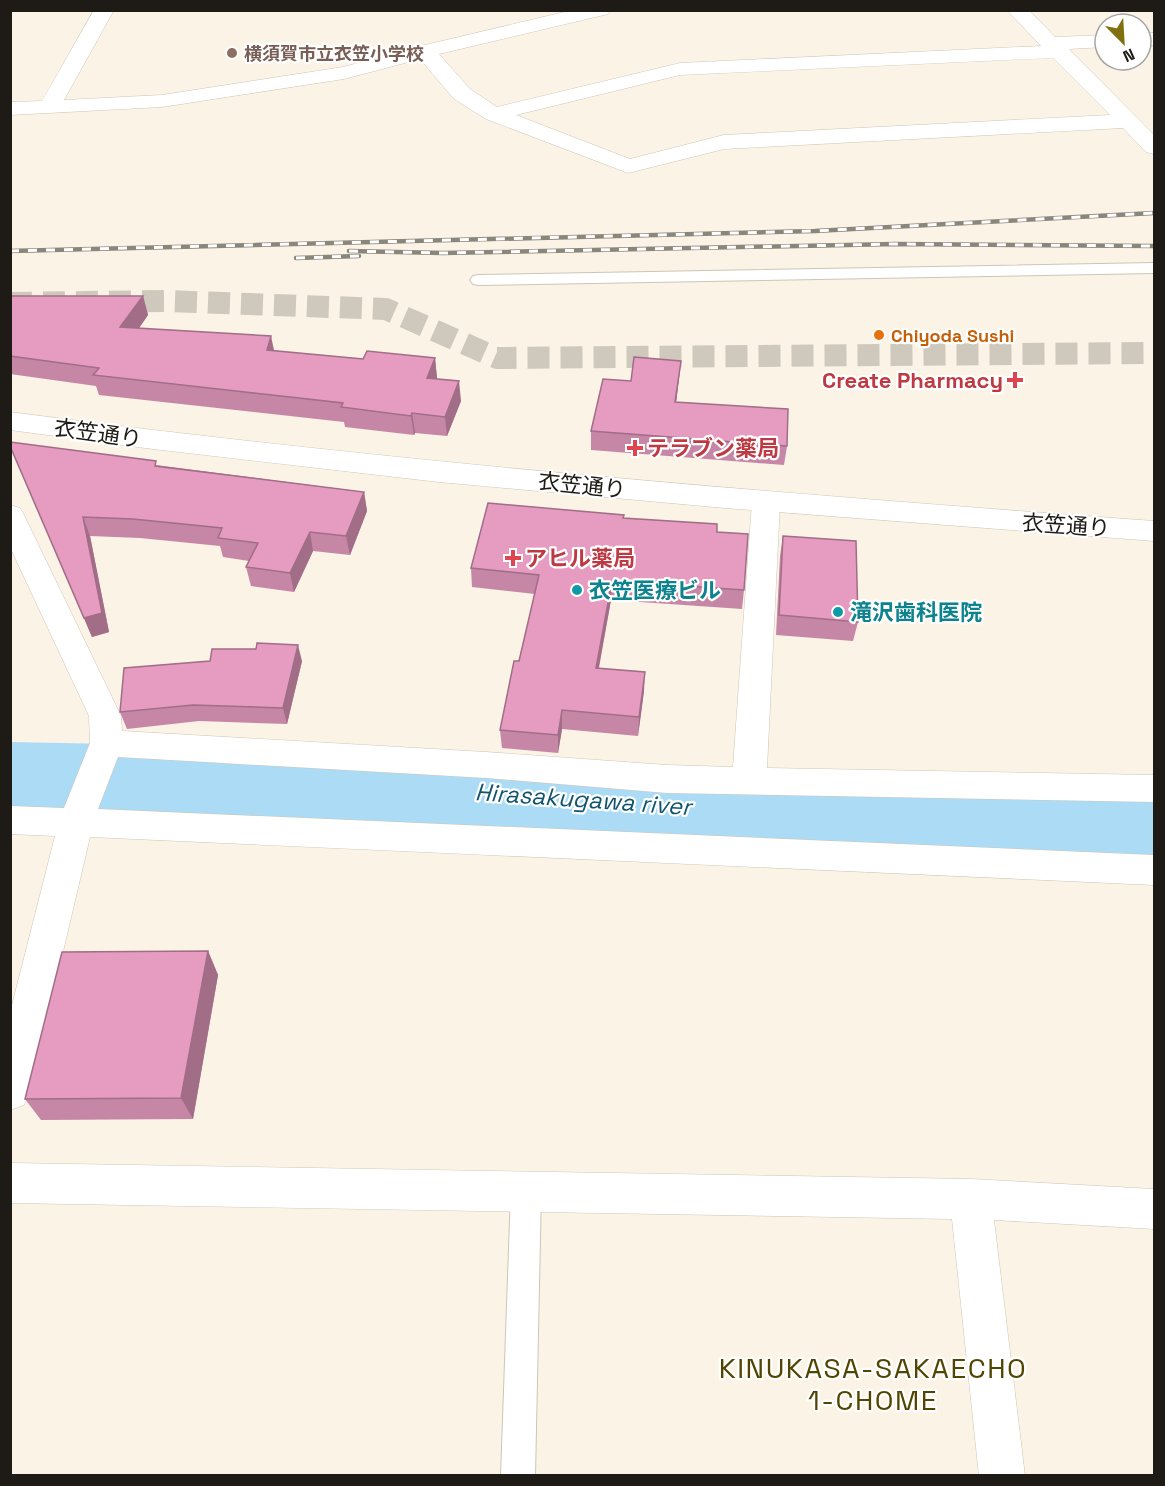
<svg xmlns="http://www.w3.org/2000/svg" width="1165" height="1486" font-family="'Space Grotesk','Noto Sans JP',sans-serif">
<rect width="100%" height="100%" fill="#fbf3e5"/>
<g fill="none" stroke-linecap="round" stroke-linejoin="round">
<!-- river -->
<path fill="#acdcf5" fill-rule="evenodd" d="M10,742l370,7 711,49h63v76h-63l-711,-53 -370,-7z"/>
<!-- street-tunnel -->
<path stroke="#cfc8bc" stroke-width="22" stroke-dasharray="22 11" stroke-linecap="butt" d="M10,303l156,-2 220,8 111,49 657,-5"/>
<!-- lane casing -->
<g stroke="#cdc5b8" stroke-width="2">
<g id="lane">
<path d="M1154,263v10l-675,12 -6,-1 -3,-4 3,-4 6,-1z"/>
<path d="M526,1176l11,5 4,10 -6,285h-34l10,-285 4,-10z"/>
</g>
</g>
<!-- street casing -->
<g stroke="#cdc5b8" stroke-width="1">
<g id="street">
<path d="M94,10h20l-50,90 98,-5 181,-28 82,-22 148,-35h38l-3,4 -169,40 31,35 27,18 183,-44 361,-17 -34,-36h22l26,27 50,-2v12l-36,2 85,86v19l-8,-2 -23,-24 -399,21 -96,24 -142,-54 -32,-20 -34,-40 -76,20 -182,28 -152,8v-13l32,-1zM1053,58l57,57 -386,20 -94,24 -114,-44 164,-40z"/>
<path d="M1154,33v12l-13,1v-12z"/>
<path d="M766,492l10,3 4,7 -13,266 387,7v27l-487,-9 -181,-15 -368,-21 -20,52 1056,46v30l-1064,-48 -60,255 -6,13 -14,5v-97l45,-177 -45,-2v-28l54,2 26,-65 -1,-27 -79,-169v-42l10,3 4,7 97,201 1,15 364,21 181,13 66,2 19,-265 4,-7z"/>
<path d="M10,1163l961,16 183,10v40l-160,-9 31,256h-46l-27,-257 -942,-16z"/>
</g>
</g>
<!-- secondary casing -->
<g stroke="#cdc5b8" stroke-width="1">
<path id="secondary" d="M10,412c380,50 762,81 1144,109v20l-429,-33 -286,-26 -286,-33 -143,-19z"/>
</g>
<!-- lane -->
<use href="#lane" fill="#fff" fill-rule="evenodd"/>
<!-- street -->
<use href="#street" fill="#fff" fill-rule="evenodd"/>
<!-- secondary -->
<use href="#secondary" fill="#fff" fill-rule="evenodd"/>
<!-- rail casing -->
<g stroke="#8b867c" stroke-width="4.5">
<g id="rail">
<path d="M10,251l805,-20 339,-18"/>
<path d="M349,251l94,2 452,-9 259,2"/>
<path d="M296,258l63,-2"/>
</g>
</g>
<!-- rail -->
<use href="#rail" stroke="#fff" stroke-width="3" stroke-dasharray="9" stroke-linecap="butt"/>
</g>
<!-- wall -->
<g fill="#c686a6">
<path d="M10,296h133l5,19 -9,13 135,23 89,8 72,-1 2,21 24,22 -14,35 -32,-3 -1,2 -69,-8 -1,-5 -245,-27 -3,-9 -86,-12z"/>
<path d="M681,361l-5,41 111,44 -3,19 -193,-15v-19l40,-50z"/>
<path d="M10,446l354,46 3,19 -17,44 -37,-4 -19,41 -43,-6 -5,-19 3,-6 -26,-4 -3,-11 -80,-8 -50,-2 19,96 -17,5z"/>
<path d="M624,518l93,14 27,58 -2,19 -131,-9 -12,68 45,23 -6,45 -76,-7 -4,24 -56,-5 -2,-18 19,-69 16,-67 -63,-7 -1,-19z"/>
<path d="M783,536l75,86 -5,19 -77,-6 4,-79z"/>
<path d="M302,661l-15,63 -88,-3 -72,8 -7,-17z"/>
<path d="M208,951l10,24 -25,144 -152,1 -16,-21z"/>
</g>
<!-- shaded-wall -->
<g fill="#a16d87">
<path d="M143,296l5,19 -22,32 -6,-20z"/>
<path d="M271,336l4,19 -8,-5z"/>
<path d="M435,358l2,20 -8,19 -2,-19z"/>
<path d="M681,361l-2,18 -5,41 1,-18z"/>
<path d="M459,381l2,20 -14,35 -2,-19z"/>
<path d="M412,413l3,20 -1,2 -3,-19z"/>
<path d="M364,492l3,19 -17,44 -4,-19z"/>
<path d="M83,517l7,19 19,96 -17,5 -8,-19z"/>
<path d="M310,532l3,19 -19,41 -4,-19z"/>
<path d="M612,581l-1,19 -16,87 1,-19z"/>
<path d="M298,645l4,16 -15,63 -4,-16z"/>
<path d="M645,672l-1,19 -6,45 1,-19z"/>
<path d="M562,710v19l-4,24v-18z"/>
<path d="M208,951l10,24 -25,144 -12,-21z"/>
</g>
<!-- building -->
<g fill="#e69cc1" stroke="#a16d87" stroke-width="1.5">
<path d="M10,296h133l-23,31 151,9 -4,14 96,9 4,-8 68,7 -8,20 32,3 -14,36 -33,-4 -1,3 -70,-9 2,-4 -250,-28 6,-7 -89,-12z"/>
<path d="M634,357l47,4 -6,41 113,7 -1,37 -196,-15 12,-52 28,2z"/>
<path d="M10,442l146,19 -1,5 209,26 -18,44 -36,-4 -20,41 -44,-6 12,-24 -40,-5 4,-10 -89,-9 -50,-2 19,96 -18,5 -74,-172z"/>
<path d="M488,503l136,12 -1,3 94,6v8l31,2 -4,56 -132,-9 -16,87 49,4 -6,45 -77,-7 -4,25 -58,-5 14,-69h5l20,-86 -68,-7z"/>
<path d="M783,536l73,5 2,81 -79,-7z"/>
<path d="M257,643l41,2 -15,63 -90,-3 -73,7 4,-44 86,-7 2,-12h44z"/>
<path d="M208,951l-27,147 -156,1 37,-147z"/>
</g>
<!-- markers -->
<circle fill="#8d6e63" stroke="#fff" stroke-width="2" cx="232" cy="53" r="6"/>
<circle fill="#e8710a" stroke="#fff" stroke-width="2" cx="879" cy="335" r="6"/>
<g fill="#e0444e" stroke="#fff" stroke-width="2">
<path d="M1012 371h6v6h6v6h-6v6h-6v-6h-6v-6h6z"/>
<path d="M632 439h6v6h6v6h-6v6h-6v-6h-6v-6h6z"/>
<path d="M510 549h6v6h6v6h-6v6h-6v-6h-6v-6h6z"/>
</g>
<g fill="#0f9aa8" stroke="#fff" stroke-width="2">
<circle cx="577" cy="590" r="6"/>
<circle cx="838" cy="612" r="6"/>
</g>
<g text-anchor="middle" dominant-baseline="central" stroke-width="4.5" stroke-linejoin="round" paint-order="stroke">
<!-- far-education labels -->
<g font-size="18" font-weight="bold" fill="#785e54" stroke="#fff" text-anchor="start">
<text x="244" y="53">横須賀市立衣笠小学校</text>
</g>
<!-- far-food labels -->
<g font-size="18" font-weight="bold" fill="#c56008" stroke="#fff" text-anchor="start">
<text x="891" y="335">Chiyoda Sushi</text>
</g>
<!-- health labels -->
<g font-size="22" font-weight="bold" fill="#be3a42" stroke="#fff" text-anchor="start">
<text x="1003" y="380" text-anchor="end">Create Pharmacy</text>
<text x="647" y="448">テラブン薬局</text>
<text x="525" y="558">アヒル薬局</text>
</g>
<!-- street labels -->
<g font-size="22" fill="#1e1b16" stroke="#fff">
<text transform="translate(98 433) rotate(8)">衣笠通り</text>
<text transform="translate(582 485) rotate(6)">衣笠通り</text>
<text transform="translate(1066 525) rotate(4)">衣笠通り</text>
</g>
<!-- culture labels -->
<g font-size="22" font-weight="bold" fill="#0d838f" stroke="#fff" text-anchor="start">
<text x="589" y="590">衣笠医療ビル</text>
<text x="850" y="612">滝沢歯科医院</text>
</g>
<!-- water labels -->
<g font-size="24" font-style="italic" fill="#105470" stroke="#fff">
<text transform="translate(583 799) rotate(4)">Hirasakugawa river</text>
</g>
<!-- near-neighbourhood labels -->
<g font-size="28" letter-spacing="1.5" fill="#514501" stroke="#fff">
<text x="873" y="1368">KINUKASA-SAKAECHO<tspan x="873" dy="32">1-CHOME</tspan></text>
</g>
</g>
<!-- border -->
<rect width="1165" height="1486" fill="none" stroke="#1e1b16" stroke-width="24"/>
<!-- north arrow -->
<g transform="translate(1123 42) rotate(156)"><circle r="28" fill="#ffffff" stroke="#a5a4a2" stroke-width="1.5"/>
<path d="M0-4.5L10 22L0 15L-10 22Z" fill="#81700f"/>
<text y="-9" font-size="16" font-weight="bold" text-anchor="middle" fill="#1e1b16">N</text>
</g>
</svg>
